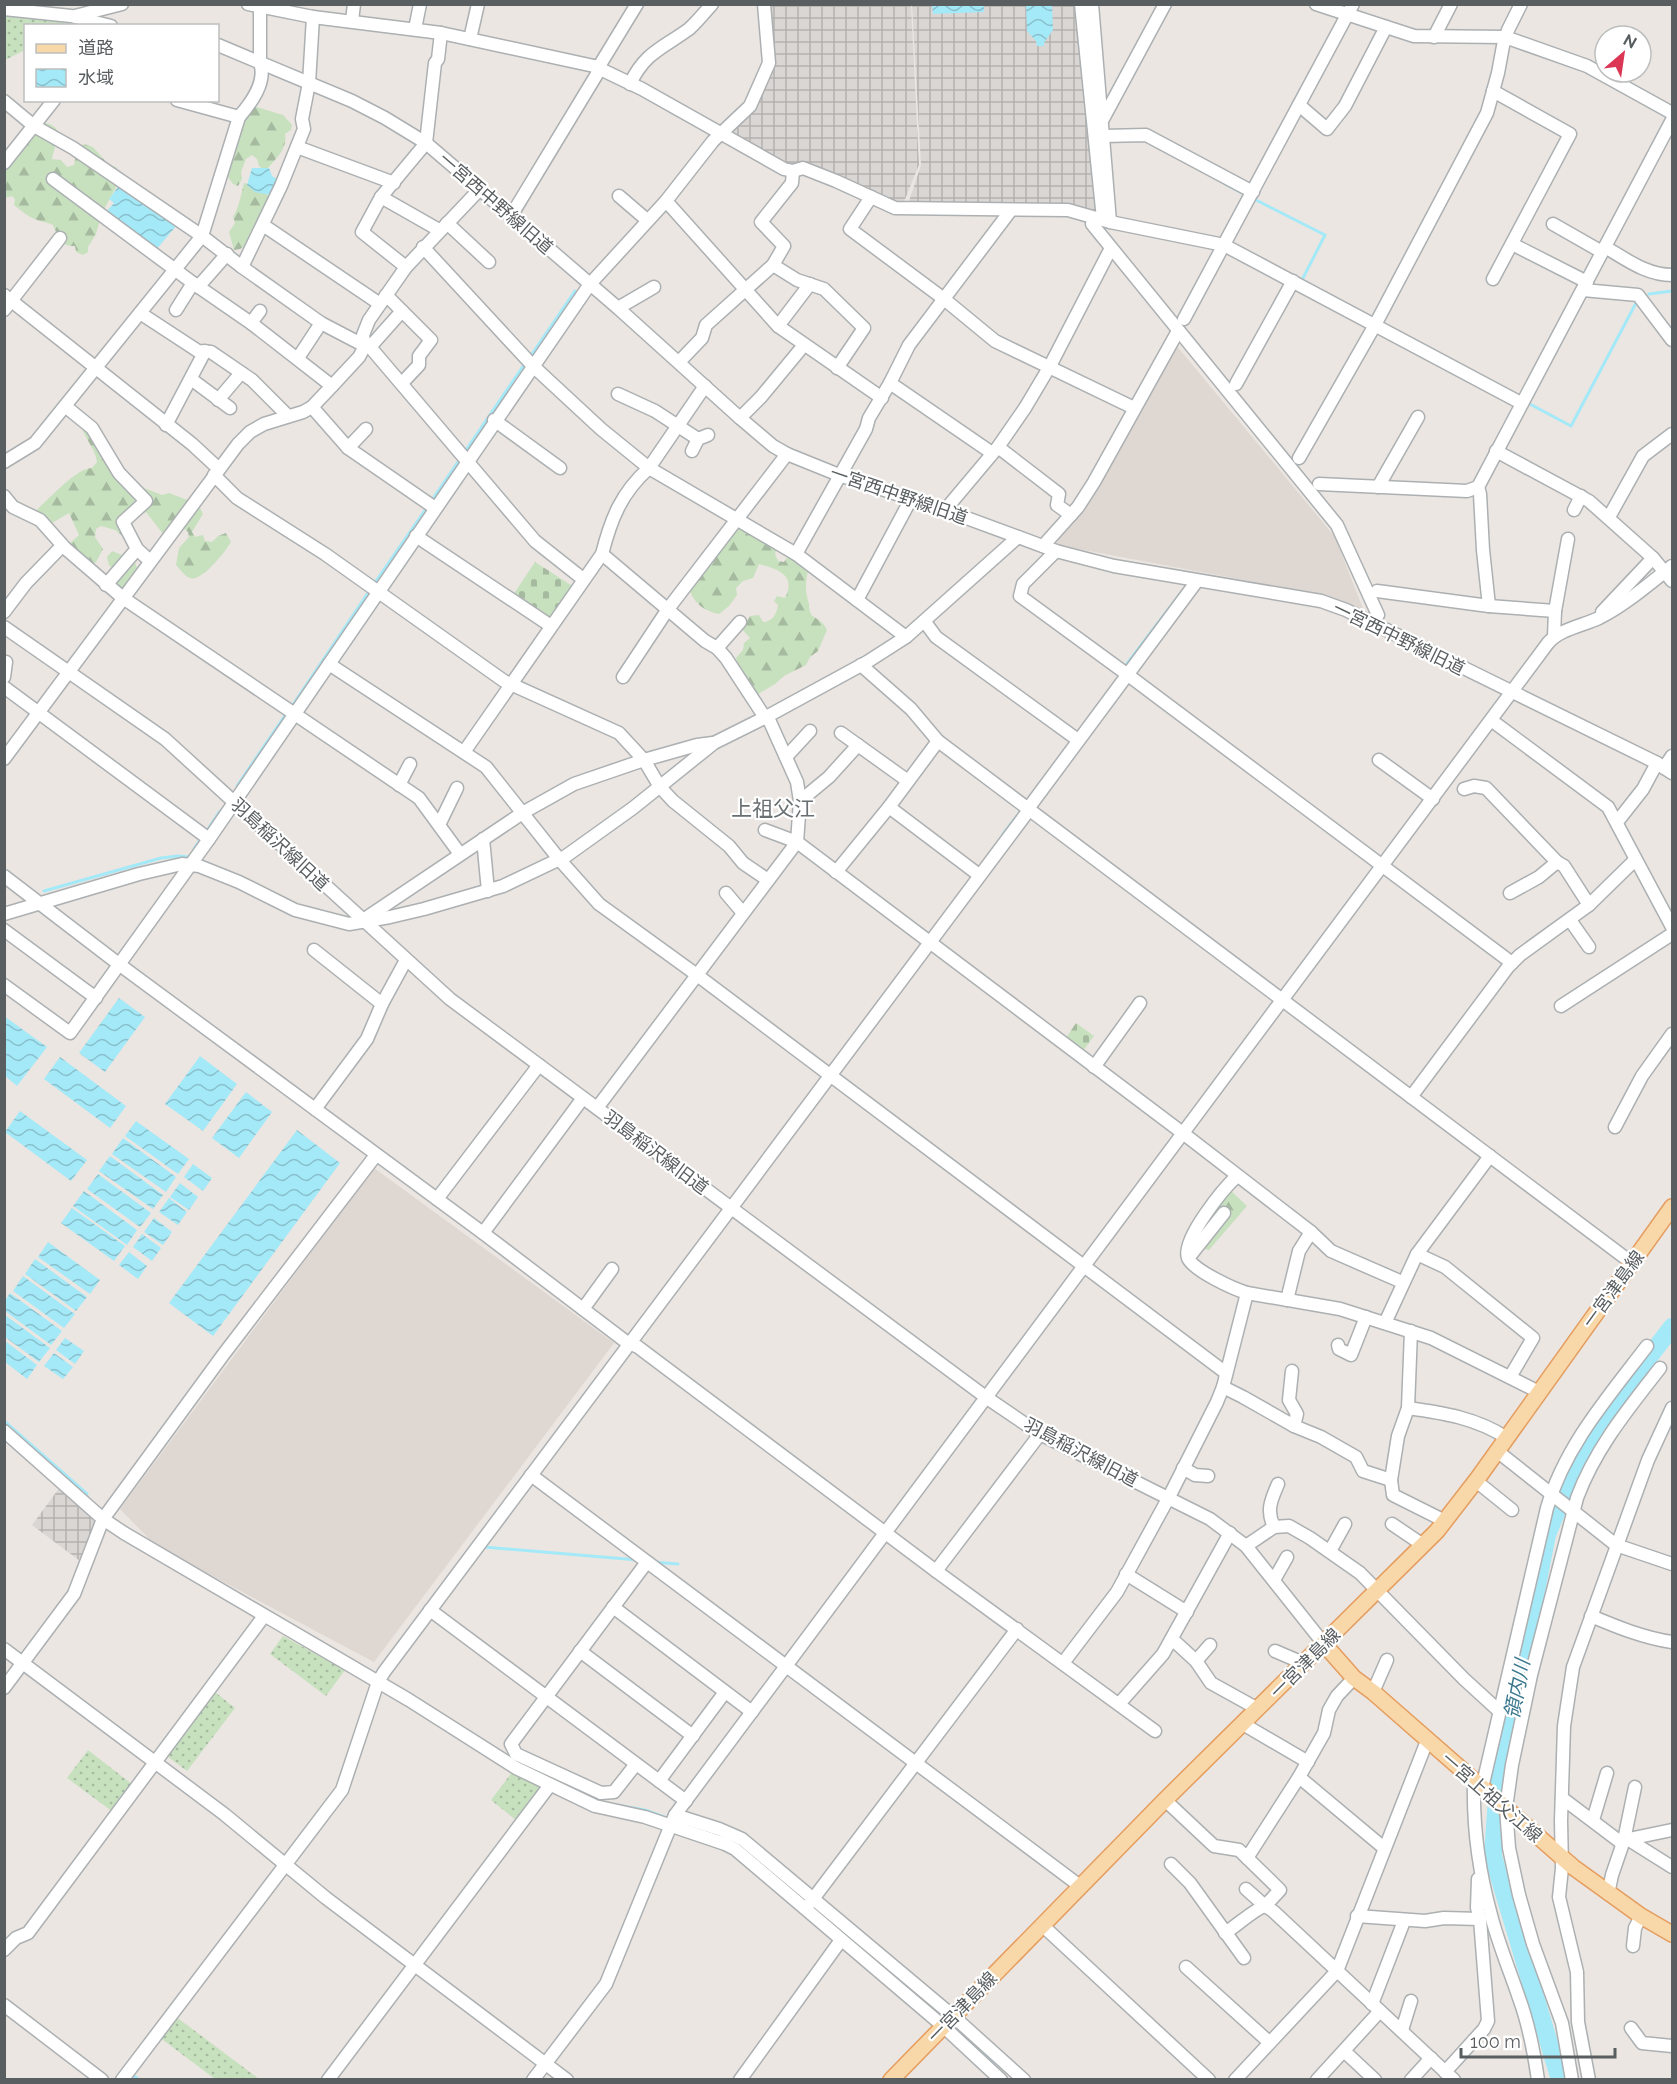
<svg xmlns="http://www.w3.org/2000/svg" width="1677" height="2084" font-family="Raleway,'Noto Sans JP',sans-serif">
<defs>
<pattern id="industrial-grid" width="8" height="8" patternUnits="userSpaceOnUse" patternTransform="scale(1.5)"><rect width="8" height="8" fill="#dad6d3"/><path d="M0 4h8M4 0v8" fill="none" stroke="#b4b1af"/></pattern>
<pattern id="grass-dots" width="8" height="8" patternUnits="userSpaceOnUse" patternTransform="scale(1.5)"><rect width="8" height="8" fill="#c7e1bf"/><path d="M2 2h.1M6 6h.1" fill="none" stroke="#a5ba9f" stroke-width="1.8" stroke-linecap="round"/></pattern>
<pattern id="forest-firs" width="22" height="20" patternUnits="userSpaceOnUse" patternTransform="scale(1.5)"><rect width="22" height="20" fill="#c7e1bf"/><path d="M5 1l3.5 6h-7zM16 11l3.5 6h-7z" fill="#a5ba9f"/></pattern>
<pattern id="cemetery-stones" width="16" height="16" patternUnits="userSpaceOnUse" patternTransform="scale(1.5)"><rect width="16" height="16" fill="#c7e1bf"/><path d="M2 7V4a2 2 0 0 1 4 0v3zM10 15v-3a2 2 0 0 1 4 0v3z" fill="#a5ba9f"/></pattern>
<pattern id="water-waves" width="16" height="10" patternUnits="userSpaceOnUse" patternTransform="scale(1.5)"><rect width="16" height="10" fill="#a4e9f8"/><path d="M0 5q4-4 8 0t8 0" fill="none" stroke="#89c0cc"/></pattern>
</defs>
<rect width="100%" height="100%" fill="#ebe6e1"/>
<!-- industrial -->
<g fill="url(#industrial-grid)">
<path d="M770,5h141l8,160 -16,39 -110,-36 -59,-31 -1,-7 41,-70z"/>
<path d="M912,5h164l21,207 -189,-8 13,-39z"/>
<path d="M60,1487l36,34 -16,40 -48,-36z"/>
</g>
<!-- education -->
<g fill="#ded7d2">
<path d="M1176,345l159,192 30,77 -41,-19 -267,-50 -1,-7 13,-11 14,-17 13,-21z"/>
<path d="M374,1168l240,175 -240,319 -218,-116 -36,-37z"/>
</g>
<!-- grass -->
<g fill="url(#grass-dots)">
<path d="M24,15l28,2 36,8 -62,1 -1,24 -20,10v-44z"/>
<path d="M283,1636l62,34 -19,26 -56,-42z"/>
<path d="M215,1692l20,16 -48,63 -20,-15z"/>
<path d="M88,1750l45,35 -20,27 -46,-34z"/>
<path d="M513,1771l28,14 1,2 -25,34 -26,-21z"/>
<path d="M175,2016l84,63h-44l-56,-42z"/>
</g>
<!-- forest -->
<g fill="url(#forest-firs)">
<path d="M253,106l30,9 9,10 -1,5 -6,4c3,15 -10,26 -20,37l-6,-5 -2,-7 -5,-4 -6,4 -5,13 1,7 -4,7 -5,-2 -6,-8 3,-9 -1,-6 13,-31v-8z"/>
<path d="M46,123c21,5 8,22 6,36l9,1 6,7 7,-2 3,-17 7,-4 9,3 15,17 8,3 4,6v7l-18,33 -6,21 -8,13v5l-5,3 -7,-3 -1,-6c-15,1 -17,-10 -22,-21 -6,-3 -10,-3 -16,-5 -8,-3 -16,-9 -23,-15l1,-6 -3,-3 -7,2 -1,-35 27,-37z"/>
<path d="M244,183l5,1 22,13 -24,48 -7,4 -6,1 -5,-18 6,-9 -2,-6c6,-10 8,-22 11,-34z"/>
<path d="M88,429l15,24 41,35 18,7 7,-2 29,11 5,10 -11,18 3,5 8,-2 2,6 7,1 6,-6 8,-3 5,9c-5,9 -30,41 -41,36 -6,-2 -10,-9 -14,-13l3,-17 10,-11 -1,-5 -8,-7 -10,3 -7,6 -17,-22 -17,11 2,29 6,16 -3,10 -9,12 -8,2 -6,-7 3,-14 -5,-6 -2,-8 5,-6 10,4 7,-5v-9l-14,-11 -14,-4 -5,3 -1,8 8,12 -7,13 -8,5 -19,-23 10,-9 -10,-22 -22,13 -14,-13c13,-10 42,-45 59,-45l5,-6c-1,-11 -10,-21 -14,-31z"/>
<path d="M737,526l41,18 -3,10 3,7 6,1 4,-6 21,9c-3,18 -5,21 0,39 0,4 0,6 2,10 3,5 11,5 16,16l-9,21 -8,6 -4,8 -22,11 -9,8 -17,10c-16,-9 -16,-21 -22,-36l7,-8 1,-7 6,-5 -8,-9 8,-13 9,-1 4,7c9,0 14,-8 15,-17l-4,-4 3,-5 8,2c12,-23 -8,-29 -26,-34l-6,14 -10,3 -7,7 1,7 -8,11 -10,8c-15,-3 -26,-11 -30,-26z"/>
<path d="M1226,1186l21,20 -38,44 -12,-3 -2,-15z"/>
</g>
<!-- cemetery -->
<g fill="url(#cemetery-stones)">
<path d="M535,562l39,25 -25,37 -36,-29z"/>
<path d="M1076,1023l18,13 -11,15 -17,-13z"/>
</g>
<!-- water -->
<g fill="url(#water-waves)">
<path d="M932,5h52v7l-51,2z"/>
<path d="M1026,5h26l1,25 -9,13v3h-7l-1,-5 -9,-10z"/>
<path d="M252,168h17l3,8 5,3 2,4 -8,12 -16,-3 -8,-7z"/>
<path d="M118,187l58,39 -20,24 -51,-37 9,-10 -5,-4z"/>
<path d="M119,998l26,19 -40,55 -26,-19z"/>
<path d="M4,1016l43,31 -30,39 -12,-10z"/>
<path d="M200,1056l37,28 -34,47 -38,-27z"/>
<path d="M60,1057l66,49 -16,22 -66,-49z"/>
<path d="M246,1092l26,20 -33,46 -27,-20z"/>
<path d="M20,1111l67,49 -16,21 -66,-49z"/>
<path d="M136,1121l53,38 -11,15 -53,-38z"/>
<path d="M297,1130l43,33 -127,173 -44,-33z"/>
<path d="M123,1138l53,39 -10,15 -54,-38z"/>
<path d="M110,1156l53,39 -10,14 -54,-38z"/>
<path d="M193,1164l19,14 -9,13 -19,-14z"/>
<path d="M98,1174l53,39 -11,14 -53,-38z"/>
<path d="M180,1183l18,14 -9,13 -19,-13z"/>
<path d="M84,1191l53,39 -10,15 -54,-39z"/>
<path d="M169,1198l18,14 -9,13 -19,-13z"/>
<path d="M72,1208l53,38 -11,15 -53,-38z"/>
<path d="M154,1218l18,14 -9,13 -19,-13z"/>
<path d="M142,1234l19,14 -9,13 -19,-14z"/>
<path d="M48,1242l52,38 -10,14 -52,-37z"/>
<path d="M129,1252l18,14 -9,13 -19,-14z"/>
<path d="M35,1259l52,38 -11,14 -51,-37z"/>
<path d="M23,1276l52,38 -11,14 -51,-37z"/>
<path d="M10,1293l52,38 -11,14 -46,-34v-10z"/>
<path d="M5,1315l45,33 -11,14 -34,-25z"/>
<path d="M65,1338l19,13 -9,13 -19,-14z"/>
<path d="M5,1341l32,24 -10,14 -22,-17z"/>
<path d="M54,1353l19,14 -10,12 -19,-13z"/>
</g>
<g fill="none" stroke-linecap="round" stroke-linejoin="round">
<!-- stream -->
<g stroke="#a4e9f8" stroke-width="3">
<path d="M1225,184l19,10"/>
<path d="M1254,199l71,36 -24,47"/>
<path d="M1649,294l23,-3"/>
<path d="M530,357l45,-66"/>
<path d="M1528,403l43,23 65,-123"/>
<path d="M464,453l62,-91"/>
<path d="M432,500l28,-41"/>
<path d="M374,584l54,-78"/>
<path d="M1126,665l54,-71"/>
<path d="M290,709l80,-119"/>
<path d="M237,786l49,-72"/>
<path d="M206,832l14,-21"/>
<path d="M1003,834l17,-22"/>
<path d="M194,849l8,-12"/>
<path d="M44,891l117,-33 17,-2 11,1 2,-2"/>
<path d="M4,1421l83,73"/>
<path d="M484,1547l154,13"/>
<path d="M653,1562l25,2"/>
<path d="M622,1806l23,4 22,8"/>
<path d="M740,1846l14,11"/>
<path d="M906,1985l38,32"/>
<path d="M956,2028l46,40"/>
<path d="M134,2076l5,4"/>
</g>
<!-- river -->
<path stroke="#a4e9f8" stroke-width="18" d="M1560,2080l-67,-224 5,-73 49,-248 21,-52 28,-57 76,-99"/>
<!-- minor casing -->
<g stroke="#acb0b2" stroke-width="15">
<g id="minor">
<path d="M248,4l65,13 128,16 153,33 48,23 142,80 9,2 10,-3 33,13 59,27 173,2 42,12 114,23 297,158"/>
<path d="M1081,4l22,215"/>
<path d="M1092,4l18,218"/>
<path d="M1316,4l98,32 91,1 82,29 85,47"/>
<path d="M4,9l67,7 40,10"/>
<path d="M75,16l47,-12"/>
<path d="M352,21l2,-17"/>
<path d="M415,29l5,-25"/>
<path d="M1434,37l17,-33"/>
<path d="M470,39l8,-35"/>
<path d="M218,45l134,56 33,17 41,25 192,165 122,110 33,28 14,8 52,21 106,35 111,41 58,15 207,35 25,9 311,153 15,10"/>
<path d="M630,84c15,-32 33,-36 59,-55 8,-7 16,-17 23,-25"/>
<path d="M4,101l30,25 39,22 129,88 40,31 79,56 44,23 5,1 165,194 48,38"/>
<path d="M1299,105l28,24 18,-23 41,-79"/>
<path d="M239,117c12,-14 28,-35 21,-54v-59"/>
<path d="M1103,119l62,-115"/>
<path d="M1104,136l42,-1 107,57"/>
<path d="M297,147l97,36"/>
<path d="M4,163l50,-63"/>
<path d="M53,179l140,104 58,40 81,63"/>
<path d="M619,196l28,24"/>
<path d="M381,197l58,33"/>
<path d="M871,197l-21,32 94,70 51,42 139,67"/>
<path d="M666,201l112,125 104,72"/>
<path d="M511,216l86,-142 1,-6 39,-64"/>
<path d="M447,223l42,39"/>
<path d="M1092,224l245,301 41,90"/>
<path d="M1553,224l49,28"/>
<path d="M263,225l117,79"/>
<path d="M1512,244l75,38"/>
<path d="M423,247l110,119 68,63 48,39 147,86 110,83"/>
<path d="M1605,247c22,13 42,28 67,28"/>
<path d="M773,265l24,15 27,9 40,39 -27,40"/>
<path d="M242,267l39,-81 23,-57 -2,-10 7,-36 4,-66"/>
<path d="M406,267l-44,-35 19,-35 45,-54 9,-80 3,-4 3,-26"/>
<path d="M1493,279l77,-145 -77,-43"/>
<path d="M198,287l29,-33"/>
<path d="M1583,290l55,5 34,45"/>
<path d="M4,295l188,149 27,25"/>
<path d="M386,295l45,45 -12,16v9l-17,18"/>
<path d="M618,308l36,-21"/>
<path d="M4,310l56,-72"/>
<path d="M176,310l17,-27"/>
<path d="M140,313l58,38 13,1 41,28 35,35"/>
<path d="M1184,319l169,-315"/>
<path d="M251,323l9,-12"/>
<path d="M778,326l32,-42"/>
<path d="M370,347l32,-36"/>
<path d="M298,358l23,-35"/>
<path d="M679,362l23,-24 4,-13 67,-60 11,-19 -23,-24 31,-39 1,-12"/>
<path d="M191,379l39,29"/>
<path d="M890,383l102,70"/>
<path d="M1236,384l57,-103"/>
<path d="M618,394l37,17 43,28"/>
<path d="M218,400l23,-27"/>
<path d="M65,406l27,22 27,45 27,28 -23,21 14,27 13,12"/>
<path d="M312,407l36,41 87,60"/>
<path d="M740,418l21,-21 43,-52"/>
<path d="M494,420l66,48"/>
<path d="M166,425l39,-74"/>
<path d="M998,447l61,47 -2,11 14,10"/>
<path d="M348,448l18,-19"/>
<path d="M692,451l6,-12 10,-4"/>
<path d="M1496,451l93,50 64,57 19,23"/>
<path d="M1299,458l76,-133 112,-212 11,-40 5,-27 5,-16 13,-26"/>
<path d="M4,462l31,-19 167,-207 37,-119 -62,-17"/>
<path d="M214,475l23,23 88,56 179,127 115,52 25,27 16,27 13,14 56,45 14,17 25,17"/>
<path d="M1319,484l148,7 11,-4 194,-367"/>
<path d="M1378,487l40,-70"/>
<path d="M1478,487l2,7 3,56 6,56"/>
<path d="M4,496l9,11 27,13 25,28 58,50 296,200 41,56"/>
<path d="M945,510l53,-63 27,-39 25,-42 61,-118"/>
<path d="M1574,510l7,-14"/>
<path d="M1609,517l34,-61 29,-22"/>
<path d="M416,536l135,90"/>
<path d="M1043,546l35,-39 16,-25 84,-151"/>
<path d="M1056,551l-33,33 -3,12 108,79 384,288"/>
<path d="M796,554l70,-125 3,-11 21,-35 19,-38 102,-135"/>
<path d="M106,585l31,-36"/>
<path d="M1377,591l112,15 66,5"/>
<path d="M857,600l54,-101"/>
<path d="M4,612l22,-29 36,-37"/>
<path d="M1602,612l51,-54"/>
<path d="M925,622l11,15 142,103"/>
<path d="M4,627l161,112 285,260 537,399 53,36 170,85 36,27 78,98"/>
<path d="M1554,636l1,-25 13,-72"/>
<path d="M717,648l23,-26"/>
<path d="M329,664l157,103 73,92 40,45 98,71 529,398"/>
<path d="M861,665l50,44 27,32 694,522"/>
<path d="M4,677l2,-15"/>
<path d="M623,677l45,-68 119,-155"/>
<path d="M4,687l205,152"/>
<path d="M1491,720l117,87 64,120"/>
<path d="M841,733l67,48"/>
<path d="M464,752l138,-198c9,-35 19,-61 47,-86l56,-82"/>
<path d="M786,757l24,-26"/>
<path d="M4,759l234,-315 12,-12 14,-8 39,-12 9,-5 20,-21 27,-29 6,-11 -2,-11 6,-15 37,-53 73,-77"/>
<path d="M1379,760l54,39"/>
<path d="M1664,768l8,-12"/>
<path d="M399,785l11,-21"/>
<path d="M1464,789l10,-3 12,2 71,74"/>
<path d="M800,801l29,-24 29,-32"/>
<path d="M889,807l90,68"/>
<path d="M1617,822l26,-33 14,-26"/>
<path d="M439,825l18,-37"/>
<path d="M765,830l32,12 387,292 127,98 20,19 71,31"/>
<path d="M483,839l5,52"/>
<path d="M836,872l53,-65 49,-66"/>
<path d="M4,876l116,89 363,268 142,108 13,6 298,224 219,160"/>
<path d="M726,893l17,20"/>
<path d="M1510,893l29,-16 18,-15 7,4 25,39"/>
<path d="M4,914l135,-40 43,-10 17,2 40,16 56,28 54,14 41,-7 34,-8 79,-23 63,-30 67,-48 81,-65 52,-26 101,-55 39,-25 112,-100"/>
<path d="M363,920l161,-108 50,-28 70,-24 53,-15 16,-2"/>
<path d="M1570,920l19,27"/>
<path d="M4,930l92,68"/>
<path d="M314,950l68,54"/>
<path d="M4,985l66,48 139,-194 381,-555 76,-83 47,-60 37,-35 19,-43 -5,-59"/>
<path d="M1561,1006l111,-72"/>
<path d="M1094,1067l46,-64"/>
<path d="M1411,1097l97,-130 12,-12 69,-50 46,-45"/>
<path d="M597,1108l200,-266 3,-41 -3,-19 -27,-60 -8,-9 -36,-55 -9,-10 -12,-7 -103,-87"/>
<path d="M315,1109l52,-70 15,-35 24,-44"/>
<path d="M1615,1127l27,-51 30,-42"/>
<path d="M1237,1176c-13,12 -56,64 -49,82 6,13 46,31 59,35l93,16 91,29 108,54"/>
<path d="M437,1199l102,-134"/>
<path d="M483,1233l100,-135"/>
<path d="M1417,1254l28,13 88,71 -23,39"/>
<path d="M1189,1257l35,-44"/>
<path d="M1287,1300l12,-49 12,-19"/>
<path d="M583,1309l29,-40"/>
<path d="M1385,1323l32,-69 73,-98"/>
<path d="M1411,1331l-3,77 -10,28 -7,44 2,15 52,26"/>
<path d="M1338,1345l1,4 12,6 15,-38"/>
<path d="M1292,1371l-3,29 8,14 -3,12"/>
<path d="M1223,1387l20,10 51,29 27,11 35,20 7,14 28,9"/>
<path d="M1408,1408c36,5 68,10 99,30"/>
<path d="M4,1431l99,88 21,14 285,167 107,68 79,38 50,11 80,27 10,5 208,177 58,54"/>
<path d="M1497,1451l119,94 56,19"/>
<path d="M1183,1468l12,7 13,1"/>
<path d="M531,1475l549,411"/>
<path d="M1476,1481l36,29"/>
<path d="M1392,1524l31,21"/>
<path d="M1274,1527c-8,-16 -3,-27 4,-43"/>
<path d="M1246,1546l28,-19 15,-1 21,12 50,35 104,106 35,32"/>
<path d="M1330,1551l15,-27"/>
<path d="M936,1571l104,-137"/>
<path d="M1126,1574l61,38"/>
<path d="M1274,1580l13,-23"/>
<path d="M613,1607l139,105"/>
<path d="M430,1610l256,191"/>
<path d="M1591,1616c26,11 53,22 81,26"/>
<path d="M1172,1639l24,22 15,22 47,26"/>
<path d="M4,1649l220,165 102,84 241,182"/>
<path d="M580,1651l113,85"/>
<path d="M1275,1651l28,12"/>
<path d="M1196,1661l14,-16"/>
<path d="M1063,1663l54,-71 52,-95 48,-95 6,-15 24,-94"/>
<path d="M4,1688l70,-94 29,-75 120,-164 153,-200"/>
<path d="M1373,1692l14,-32"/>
<path d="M1119,1704l44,-50 67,-121"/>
<path d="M1243,1724l65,38"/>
<path d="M636,1764l-22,28 -13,1 -85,-39 -5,-10 136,-182"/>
<path d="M1299,1777l85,71"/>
<path d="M659,1781l66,-89"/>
<path d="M1474,1783c-1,44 5,89 17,132 7,28 19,56 28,83 10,27 15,54 19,82"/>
<path d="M1482,1788l65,-280c18,-62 61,-111 100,-162"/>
<path d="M1562,1798l57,43 53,-11"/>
<path d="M1165,1800l49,46 25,4 41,40 -15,16 8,5 181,169"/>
<path d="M675,1815l44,14 23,10 211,177 71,64"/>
<path d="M1593,1820l14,-47"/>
<path d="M1629,1840l43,27"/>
<path d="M1247,1858l52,-81 25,-44 5,-23 8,-14 17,-18"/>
<path d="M1171,1864l19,19 54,75"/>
<path d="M1608,1894l4,-19 12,-35 11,-53"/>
<path d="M810,1903l207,-274"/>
<path d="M1357,1916l68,5 19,-3 36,1"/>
<path d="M1042,1925l167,155"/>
<path d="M1225,1933c10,-6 31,-25 40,-27l-19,-17"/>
<path d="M1633,1946l2,-18 6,-12"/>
<path d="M4,1950l12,-12 12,-5 236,-317"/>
<path d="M1186,1967l83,75"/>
<path d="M1372,2004l32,-83"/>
<path d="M4,2005l98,75"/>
<path d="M1631,2028l11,15 30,3"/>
<path d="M1402,2030l9,-29"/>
<path d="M1344,2051l31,29"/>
<path d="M1445,2072l39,-43 4,-8 -8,-102 -3,-11 1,-29"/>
<path d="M122,2080l220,-290 36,-108 6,-10 645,-862 1,-4 167,-225"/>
<path d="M328,2080l222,-295"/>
<path d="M533,2080l73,-96 69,-169 873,-1172c12,-14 34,-17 51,-25 26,-13 50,-34 73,-52"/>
<path d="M740,2080l101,-140"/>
<path d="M1235,2080l102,-109 90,-230"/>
<path d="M1317,2080l63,-69"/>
<path d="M1411,2080l20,-22"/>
<path d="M1572,2080l-10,-57 -29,-79 -14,-49 -10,-47 -3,-40 6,-43 19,-90 46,-177c18,-49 51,-89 83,-130"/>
<path d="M1589,2080l-11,-58 -1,-50 -18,-75 3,-29 -1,-47 3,-95 9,-59 75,-207 24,-52"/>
</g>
</g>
<!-- major casing -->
<g stroke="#e59d5f" stroke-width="18">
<g id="major">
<path d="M1324,1644l30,34 19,14 200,175 68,49 31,18"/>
<path d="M891,2080l274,-280 272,-269 41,-53 194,-271"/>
</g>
</g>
<!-- minor -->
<use href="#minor" stroke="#fff" stroke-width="12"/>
<!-- major -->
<use href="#major" stroke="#f8d7a9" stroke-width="15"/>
</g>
<g text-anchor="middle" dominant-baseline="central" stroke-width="4.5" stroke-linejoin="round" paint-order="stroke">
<!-- street labels -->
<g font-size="18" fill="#595e60" stroke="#fff">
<text transform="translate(496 203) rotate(41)">一宮西中野線旧道</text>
<text transform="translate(899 495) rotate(19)">一宮西中野線旧道</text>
<text transform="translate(1399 638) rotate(26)">一宮西中野線旧道</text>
<text transform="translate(280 844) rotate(43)">羽島稲沢線旧道</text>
<text transform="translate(656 1152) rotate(37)">羽島稲沢線旧道</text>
<text transform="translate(1613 1289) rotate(-54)">一宮津島線</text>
<text transform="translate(1081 1452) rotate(28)">羽島稲沢線旧道</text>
<text transform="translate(1305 1663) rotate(-45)">一宮津島線</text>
<text transform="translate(1492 1797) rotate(41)">一宮上祖父江線</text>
<text transform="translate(962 2007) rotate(-46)">一宮津島線</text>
</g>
<!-- water labels -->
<g font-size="20" font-style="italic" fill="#3c798e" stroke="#fff">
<text transform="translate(1517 1689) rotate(-79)">領内川</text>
</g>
<!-- quarter labels -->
<g font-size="21" fill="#6a7072" stroke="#fff">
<text x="773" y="808">上祖父江</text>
</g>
</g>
<!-- border -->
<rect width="1677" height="2084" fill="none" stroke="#595e60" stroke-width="12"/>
<!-- legend -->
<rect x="24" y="24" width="195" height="78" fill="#ffffff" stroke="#bdbfbf" stroke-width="1.5"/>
<rect x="36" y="44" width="30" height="9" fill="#f8d7a9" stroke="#bdbfbf" stroke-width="1.5"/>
<text x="78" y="54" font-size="18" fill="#595e60">道路</text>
<rect x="36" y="69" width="30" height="18" fill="url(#water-waves)" stroke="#bdbfbf" stroke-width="1.5"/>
<text x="78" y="84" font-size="18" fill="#595e60">水域</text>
<!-- north arrow -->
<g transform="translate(1623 54) rotate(29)"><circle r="28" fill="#ffffff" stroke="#bdbfbf" stroke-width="1.5"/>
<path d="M0-4.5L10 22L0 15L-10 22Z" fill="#db3755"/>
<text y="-9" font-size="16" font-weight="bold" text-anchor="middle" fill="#595e60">N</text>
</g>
<!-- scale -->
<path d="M1461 2048v9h154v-9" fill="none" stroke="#595e60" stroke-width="3"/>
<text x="1470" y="2048" font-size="18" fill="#595e60" stroke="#ffffff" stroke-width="4.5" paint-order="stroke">100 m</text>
</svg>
